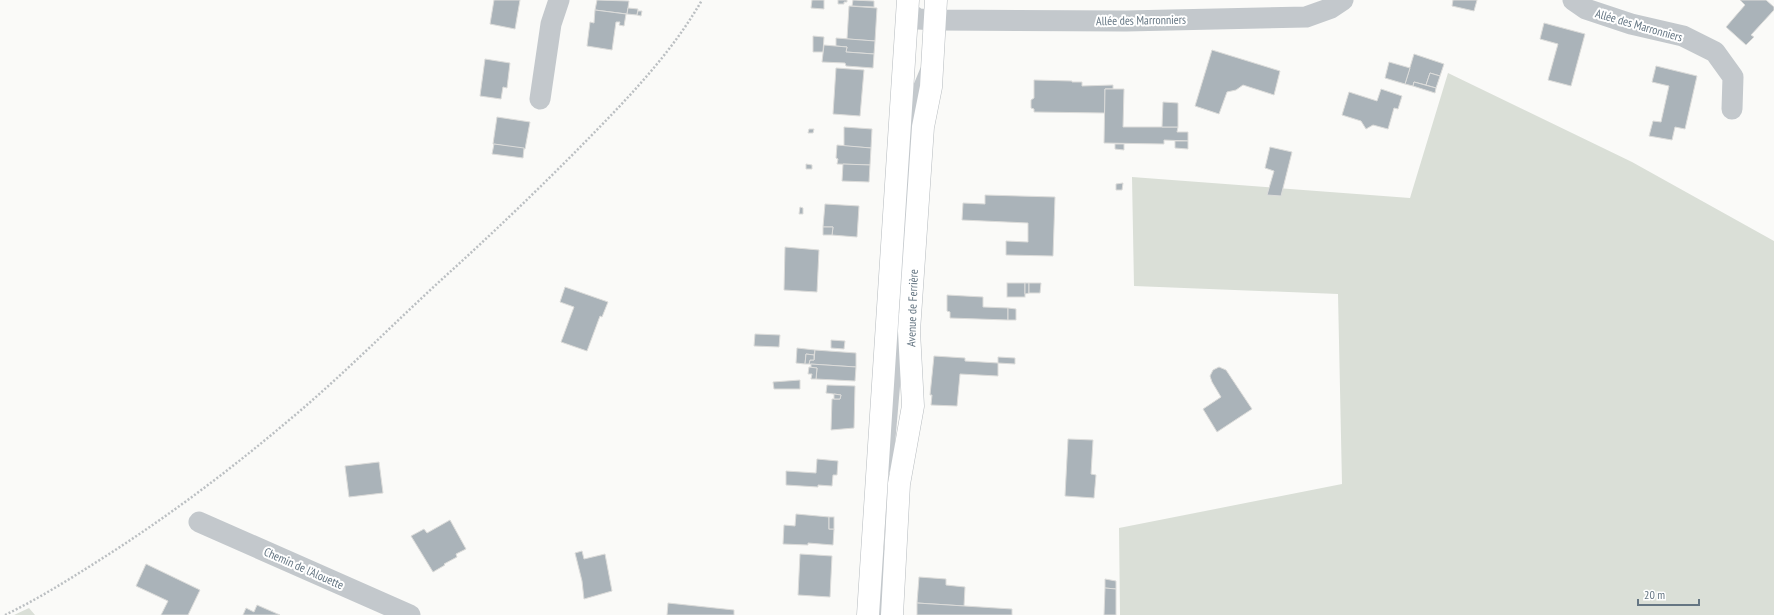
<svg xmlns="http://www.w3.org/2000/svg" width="1774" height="615" font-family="'PT Sans Narrow',sans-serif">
<rect width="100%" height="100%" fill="#fafaf8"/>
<!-- green -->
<g fill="#dadfd7">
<path d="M1448,73l184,89 142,79v374h-654l-1,-87 223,-44 -4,-190 -204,-8 -2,-109 278,21z"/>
<path d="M29,608l6,7h-21z"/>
</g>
<!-- building -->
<g fill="#aab3b9" stroke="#dcdcda">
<path d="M494,0h26l-5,29 -25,-5z"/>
<path d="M597,0l32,1 -2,13 -32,-4z"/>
<path d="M812,0h12v9l-13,-1z"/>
<path d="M838,0h9v2h-3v2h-6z"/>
<path d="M853,0l21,1v6l-22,-1z"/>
<path d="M1453,0h24l-3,11 -22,-5z"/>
<path d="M1740,0h26l8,7v3l-23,25 3,2 -8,8 -20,-18 19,-22z"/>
<path d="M849,6l28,2 -2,33 -28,-2z"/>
<path d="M628,8l10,1 -1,6 -10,-1z"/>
<path d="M595,10l31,4 -2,12 -5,-1 1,-3h-4l-4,28 -25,-4 3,-24 4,1z"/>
<path d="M638,11h4l-1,5 -4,-1z"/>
<path d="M1544,23l41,11 -14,52 -23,-6 10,-36 -18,-5z"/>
<path d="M813,36l11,1 -1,15h-10z"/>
<path d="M836,38l39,3 -1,13 -28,-2 1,-5 -11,-1z"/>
<path d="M824,45l23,2 -1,5 28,2 -1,14 -27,-2 -1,-3 -23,-1z"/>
<path d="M1212,50l68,21 -6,24 -31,-10 -7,5 -9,2 -8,22 -24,-8z"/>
<path d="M1414,54l30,10 -4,12 -10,-3 -4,12 -12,-3 -1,4 -8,-2z"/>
<path d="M485,59l25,4 -3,25 -4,-1 -2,12 -21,-3z"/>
<path d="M1389,62l21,6 -5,16 -20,-6z"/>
<path d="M1656,66l41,10 -12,53 -10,-2 -3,13 -23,-4 4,-15 8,1 8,-36 -17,-4z"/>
<path d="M836,68l28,2 -4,46 -27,-2z"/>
<path d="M1430,73l10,3 -4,12 -10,-3z"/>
<path d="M1034,80l38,1v1h10v4l31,-1v4h-8v24l-71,-1v-3l-3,-1v-8l3,-2z"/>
<path d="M1414,82l22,6 -1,5 -22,-7z"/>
<path d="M1105,89h19l-1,38h55l-1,5h11v9l-24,-1v4l-60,-1z"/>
<path d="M1381,89l21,7 -4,13 -4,-1 -6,21 -15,-4 -7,4 -5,-8 -19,-6 7,-23 28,9z"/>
<path d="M1163,102l15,1v24h-16z"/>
<path d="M497,117l33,5 -5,27 -32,-5z"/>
<path d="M844,127l28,2 -1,19 -27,-2z"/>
<path d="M809,129h5l-1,4h-5z"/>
<path d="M1175,141h13v8l-13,-1z"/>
<path d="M494,144l30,4 -1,10 -31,-4z"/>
<path d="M1115,144h9v6l-9,-1z"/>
<path d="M837,145l34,3 -1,17 -33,-1 1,-5 -2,-1z"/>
<path d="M1270,147l22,5 -11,44 -14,-1 7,-24 -9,-3z"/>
<path d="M806,164l6,1v4h-6z"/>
<path d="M843,164l27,1 -1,17 -27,-1z"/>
<path d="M1123,183l-1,7h-6v-6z"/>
<path d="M985,195l70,2 -2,59 -47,-1v-14l22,1v-19l-66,-3 1,-17 22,1z"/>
<path d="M825,204l34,2 -2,31 -25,-2 1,-8h-10z"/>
<path d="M800,207l3,1v6h-4z"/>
<path d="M823,227h10l-1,8h-9z"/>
<path d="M785,247l34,3 -2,42 -33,-2z"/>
<rect x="1007" y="283" width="18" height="14"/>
<path d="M1025,283h4v10l-4,1z"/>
<path d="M1029,283h12l-1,10h-11z"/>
<path d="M565,287l43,15 -6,15 -2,-1 -13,35 -26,-9 13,-35 -14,-5z"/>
<path d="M947,295l36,2v10l25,1v12l-58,-2v-6l-3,-1z"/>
<path d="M1008,308l8,1v11h-8z"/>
<path d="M755,334l25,1 -1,12 -25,-1z"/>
<path d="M831,340l14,1 -1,8 -13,-1z"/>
<path d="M797,348l18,2 -1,5 -8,-1 -1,10 -9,-1z"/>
<path d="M815,350l41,3v14l-47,-3 1,-4h4z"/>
<path d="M806,354l8,1v5h-4l-1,4h-4z"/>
<path d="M934,356l31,2v3l33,2v13l-38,-2 -3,32 -26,-1 1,-10h-2z"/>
<path d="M998,357l17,1v6l-17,-1z"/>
<path d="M811,364l45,3 -1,14 -39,-2 1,-11h-6z"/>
<path d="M809,367l8,1 -1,11h-5l1,-5h-4z"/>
<path d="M1219,367l7,3 26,39 -35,23 -14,-23 18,-12 -9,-15 -2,-6 3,-6z"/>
<path d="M800,380v9h-26l-1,-7z"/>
<path d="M827,385l28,1 -1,42 -23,2 1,-31h8l1,-4 -15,-2z"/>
<path d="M834,394l7,1 -1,4h-6z"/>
<path d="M1068,439l25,1 -2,34 5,1 -2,23 -29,-2z"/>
<path d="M817,459l21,2 -1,14h-4l-1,11 -14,-1v2l-32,-2v-14l30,2z"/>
<path d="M379,462l4,31 -34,4 -4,-31z"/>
<path d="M796,514l33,3v12h5l-1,16 -25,-2v2l-25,-1 1,-19 11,1z"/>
<rect x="829" y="517" width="5" height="12"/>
<path d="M450,520l16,29 -10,5 1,3 -13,7 1,1 -12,7 -22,-36 13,-7 3,4z"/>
<path d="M582,551l2,8 21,-5 7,37 -28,8 -2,-18 -7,-28z"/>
<path d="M800,554l32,2 -2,41 -32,-2z"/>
<path d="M146,564l54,26 -12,25h-27l7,-14 -32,-15z"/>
<path d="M919,577l27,2v6l19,2 -1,19 -47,-3z"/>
<path d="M1105,579l11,2v8l-11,-1z"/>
<path d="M1105,588l11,1v26h-12z"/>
<path d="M668,603l66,7v5h-67z"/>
<path d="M917,603l95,6v6h-95z"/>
<path d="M257,605l23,10h-37l3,-7 8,4z"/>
</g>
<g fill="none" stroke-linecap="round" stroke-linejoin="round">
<!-- primary casing -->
<g stroke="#b5babe" stroke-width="23">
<g id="primary">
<path d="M868,615l40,-615"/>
<path d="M892,615l7,-131 14,-78 -4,-75 14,-204 8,-40 5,-87"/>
</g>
</g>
<!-- path -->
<path stroke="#bbbfc2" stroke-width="2.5" stroke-dasharray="2 2" stroke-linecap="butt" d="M5,615c35,-17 68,-38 101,-59 64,-41 124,-86 182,-135 53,-44 101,-93 152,-140 51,-46 101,-94 149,-143 42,-43 83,-86 113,-138"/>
<!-- service -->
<g stroke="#c3c8cc" stroke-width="10">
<path d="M900,294l12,-180 6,-27 7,-17"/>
<path d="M888,467l9,-104 1,-45"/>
<path d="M879,615l4,-60"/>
</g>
<!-- minor -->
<g stroke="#c3c8cc" stroke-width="21">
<path d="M1573,0l13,9 45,15 52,12 32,16 18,25 -1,32"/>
<path d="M908,12l10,7 18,1 190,1 180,-4 25,-9 12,-8"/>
<path d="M540,99l11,-75 8,-24"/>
<path d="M199,522l211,93"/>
</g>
<!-- primary -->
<use href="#primary" stroke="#fff" stroke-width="22"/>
</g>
<g text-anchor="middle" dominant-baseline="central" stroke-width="4" stroke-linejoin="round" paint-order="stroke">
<!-- street labels -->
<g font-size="12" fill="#657683" stroke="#fff">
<text transform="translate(1141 20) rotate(-1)">Allée des Marronniers</text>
<text transform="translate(1639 25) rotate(16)">Allée des Marronniers</text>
<text transform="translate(912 308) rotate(-88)">Avenue de Ferrière</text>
<text transform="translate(304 568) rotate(24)">Chemin de l'Alouette</text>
</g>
</g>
<!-- scale -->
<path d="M1638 599v6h61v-6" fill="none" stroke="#657683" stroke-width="2"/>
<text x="1644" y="599" font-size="12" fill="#657683" stroke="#ffffff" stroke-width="3" paint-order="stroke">20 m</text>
</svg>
